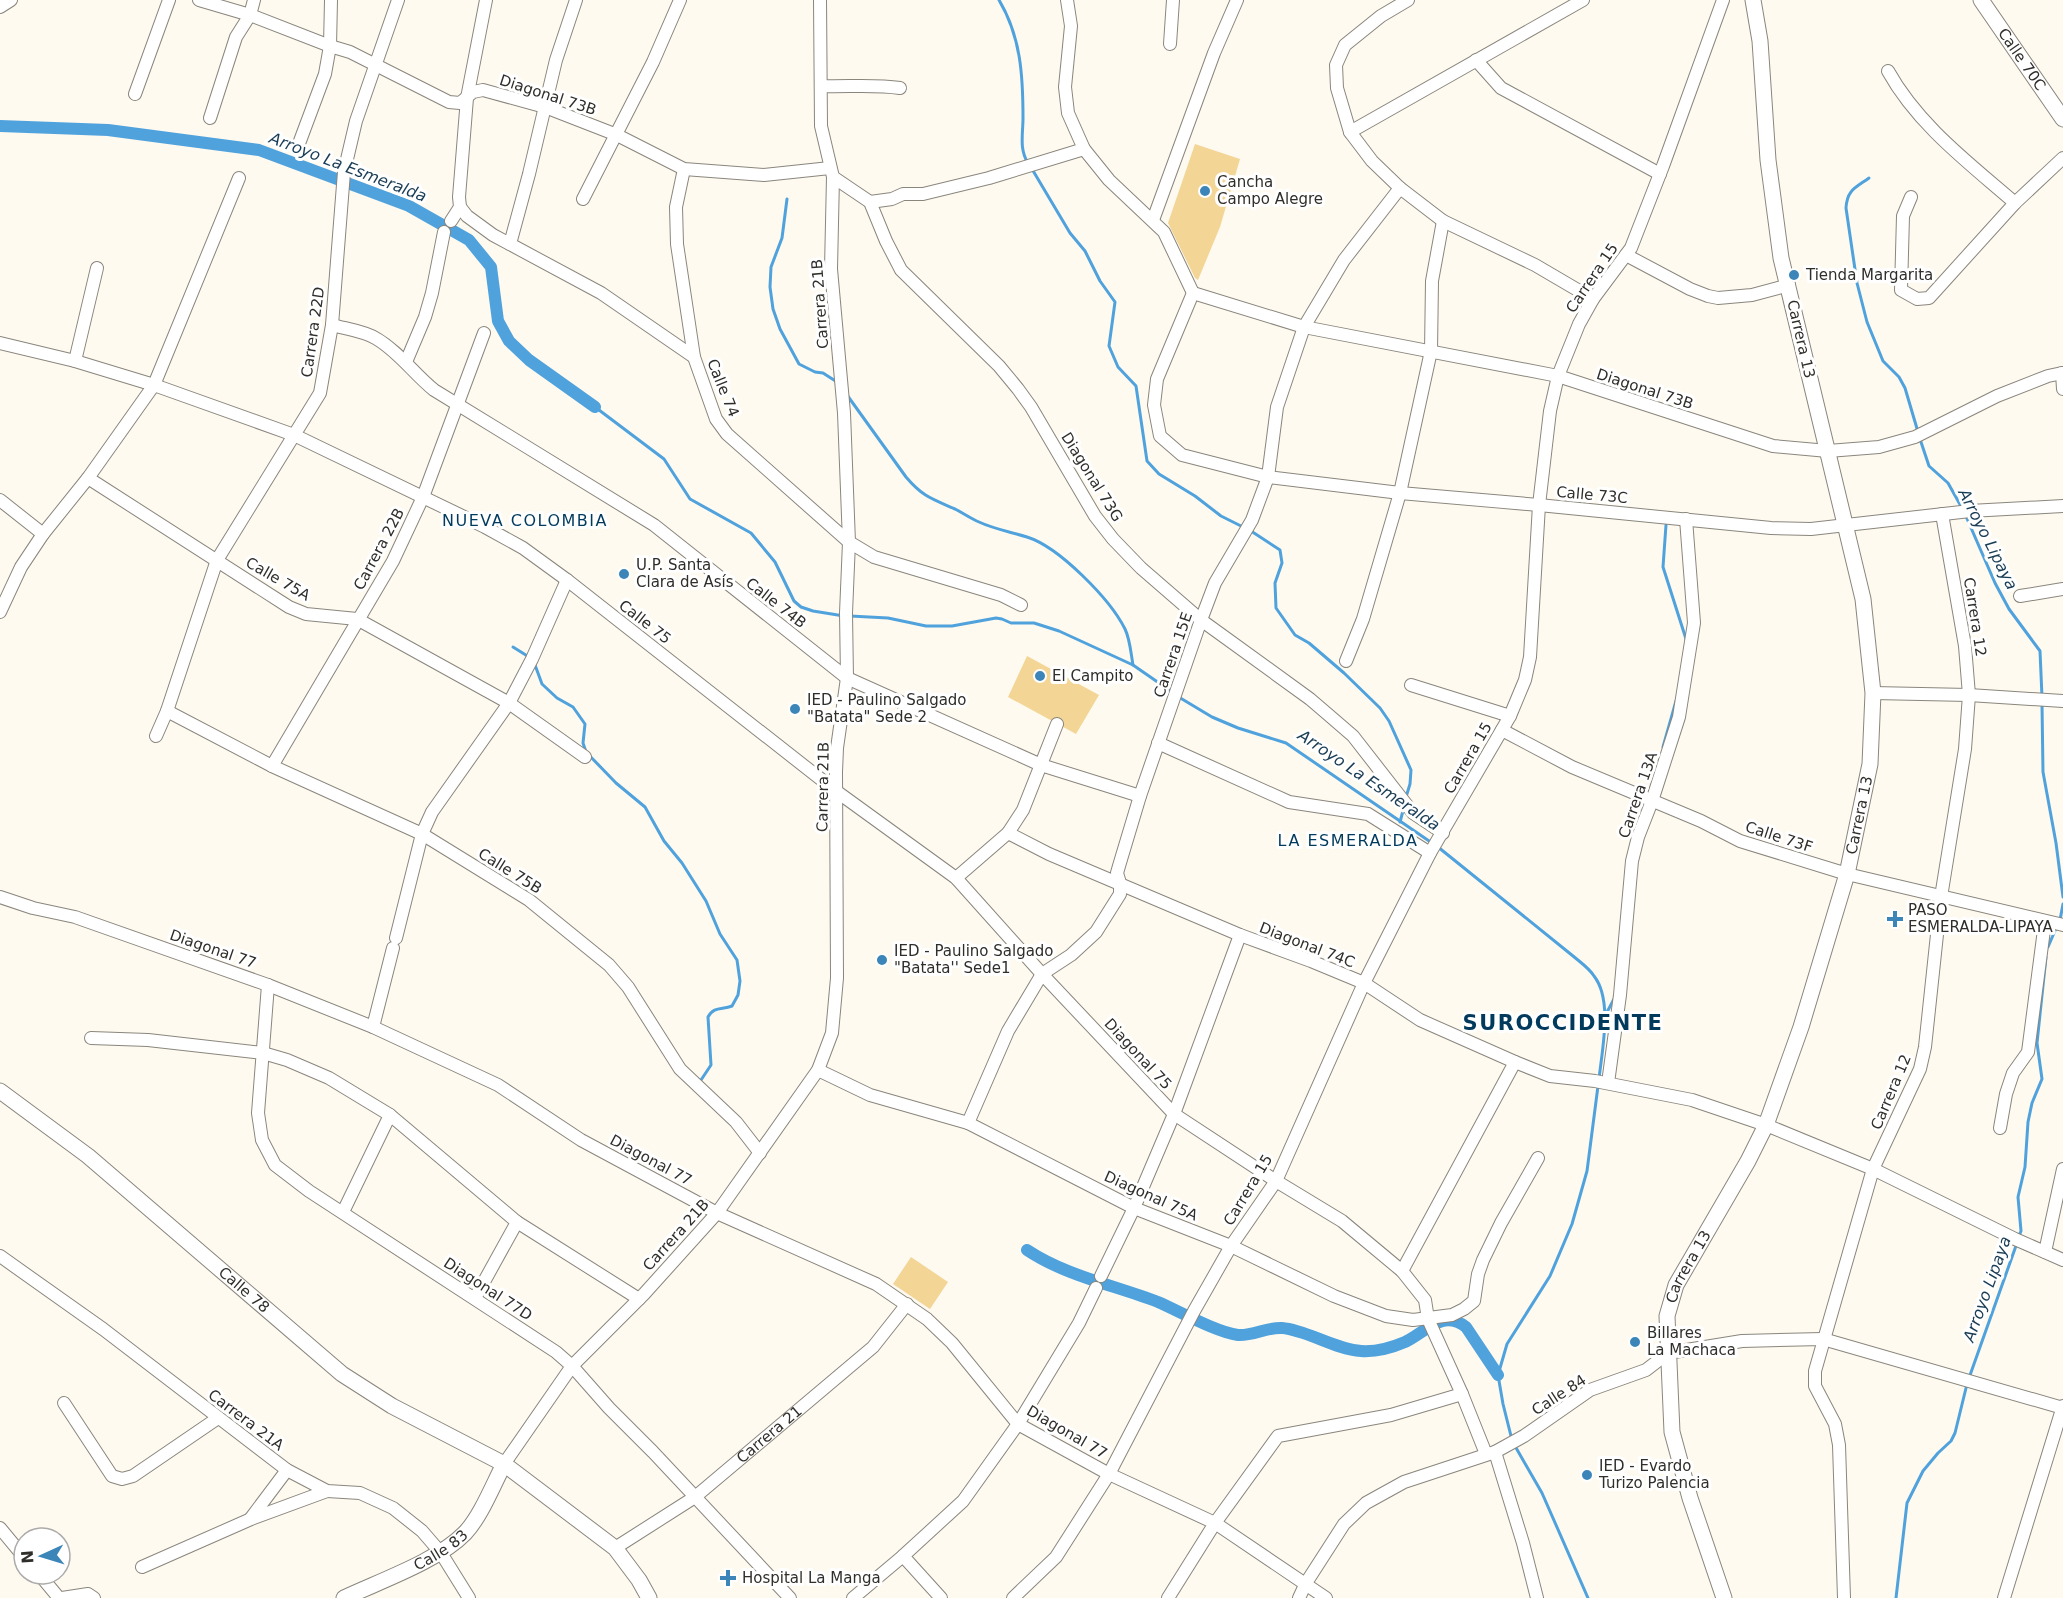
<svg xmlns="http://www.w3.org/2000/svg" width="2063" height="1598" font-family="'DejaVu Sans',sans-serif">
<rect width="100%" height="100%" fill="#fefaf0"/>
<!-- green -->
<g fill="#f3d595">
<path d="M1195,144l45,15 -20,68 -22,53 -3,-2 -27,-55z"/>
<path d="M1027,656l72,39 -23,39 -68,-37z"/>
<path d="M911,1257l37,25 -18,27 -37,-25z"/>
</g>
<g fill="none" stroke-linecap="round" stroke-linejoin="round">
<!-- stream -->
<g stroke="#50a2dd" stroke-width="3">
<path d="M999,0c22,37 24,76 24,118 0,16 -4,31 5,45"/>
<path d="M1032,169l38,64 15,18 15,30 15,21 -6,44 9,21 18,19 11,75 12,13 36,22 26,20 24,12"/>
<path d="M1869,178c-14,10 -22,12 -23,30l11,75 10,39 16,39 16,16 6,11 13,44"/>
<path d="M787,199l-5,39 -11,29 -1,20 3,22 7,20 19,35 16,8 8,1 14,9"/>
<path d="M847,395l59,82c17,20 26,22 49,32 8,4 15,9 24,13 15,7 32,10 48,15 32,10 83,62 98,92 5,10 6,25 8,36"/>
<path d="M595,407l69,52 26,40 61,34 24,29 19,39 7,6 12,4 31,5"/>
<path d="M1920,439l9,27 19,17 14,25"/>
<path d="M1965,514l30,69 14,26 31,42 2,46"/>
<path d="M1666,525l-3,42 23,72"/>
<path d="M1251,531l29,19 2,13 -7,20 1,25 19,27 14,8 35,30 36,35 9,13 22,49 -1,14 -4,13"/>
<path d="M850,616l38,2 38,8h26l44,-8 6,1 9,4h23l25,8 74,34 39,27"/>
<path d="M513,647l16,10"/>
<path d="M535,665l7,19 15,14 16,9 12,17 -2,19 3,9 30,31 29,24 19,34 18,22 24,38 14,33 17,26 3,21 -2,14 -6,11c-10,4 -18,0 -24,11l3,48 -10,15"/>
<path d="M1177,696l35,21 26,11 48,15 146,100"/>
<path d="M2042,704l1,68 13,71 7,54"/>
<path d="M1663,747l13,-46"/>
<path d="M1400,822l4,-15"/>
<path d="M1438,847l135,109c7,6 16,12 21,20 19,24 8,74 5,103"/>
<path d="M2060,920l3,-16"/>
<path d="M2048,947l9,-21"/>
<path d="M1606,1014l8,-15"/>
<path d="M2019,1236l2,-5 -3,-34 7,-30 3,-45 4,-19 10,-24 -5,-36 9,-86"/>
<path d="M1969,1378l48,-135"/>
<path d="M1512,1440l-9,-36 -5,-29 9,-31 43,-68 22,-52 15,-53 11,-85"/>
<path d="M1515,1446l27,47 46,105"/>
<path d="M1896,1598l11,-95 16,-32 15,-18 13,-12 4,-8 12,-49"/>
</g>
<!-- canal -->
<g stroke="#50a2dd" stroke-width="12">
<path d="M0,126l108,4 151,20 150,56 60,34 22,27 7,54 11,20 20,19 66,47"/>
<path d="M1027,1250c39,26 87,35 131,52 21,9 58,30 80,33 15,1 29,-8 44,-7 25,2 52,21 79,23 15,1 30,-3 44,-9 21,-10 37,-33 61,-15l32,48"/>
</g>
<!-- minor casing -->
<g stroke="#8a867d" stroke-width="14">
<g id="minor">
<path d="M199,0l51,15 80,31 20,6 99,50 11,1 13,-11 10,-2 62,17 72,28 67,34 80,6 66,-7"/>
<path d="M1067,0l4,26 -6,61 3,26 16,36 25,31 55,52 29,61"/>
<path d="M1408,0l-27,16 -36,29 -9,20 1,23 13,44 22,29 28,27 43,33 92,44 58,34"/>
<path d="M0,7l11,-7"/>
<path d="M1170,44l3,-44"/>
<path d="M1476,60l25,28 159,86"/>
<path d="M1888,71c30,54 81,92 127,132"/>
<path d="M821,86c26,1 53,-2 79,2"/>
<path d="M135,94l34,-94"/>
<path d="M210,118l26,-81 14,-22 4,-15"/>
<path d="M1350,132l233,-132"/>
<path d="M297,149l28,-75 5,-28 1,-46"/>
<path d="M684,169l-8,38 1,37 17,113"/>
<path d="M833,177l37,25 16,39 15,29 98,96 19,23 13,18 64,109 18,23 28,29 60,52 109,79 21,18 22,19 60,77 30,20"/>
<path d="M1911,197l-8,19 -2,74 16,9 12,-1 86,-95 48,-45"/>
<path d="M583,199l70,-137 27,-62"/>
<path d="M870,202l22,-3 11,-5h20l66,-16 95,-29"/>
<path d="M460,207l7,9 26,19 108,58 93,64 22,62 11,15 122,108 25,15 127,38 20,10"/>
<path d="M1153,220l61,-167 23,-53"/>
<path d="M451,221l9,-14 -1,-10 8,-99 19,-98"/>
<path d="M510,244l19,-70 27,-114 20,-60"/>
<path d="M1626,255l64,34 18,7 10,2 34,-3 37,-10"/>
<path d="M1193,293l-36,86 -3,26 6,31 22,19 86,22 132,16 139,12 232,23 40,1 159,-18 93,-5"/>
<path d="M1193,293l111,34 254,49 215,70 55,5 51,-4 36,-10 82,-41 51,-20 14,-3"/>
<path d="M332,325c14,4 33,6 45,14 22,13 37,35 57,51l220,135 193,153 194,87 99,31"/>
<path d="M0,343l75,18 79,24 140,50 191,92 38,21 44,32 269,211 120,87 86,96 132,140 102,67 66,40 60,50 23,29 3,19 34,75 24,60"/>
<path d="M75,361l22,-93"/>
<path d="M406,362l19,-45 7,-24 12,-61"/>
<path d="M2062,373l1,16"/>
<path d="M88,478l201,129 17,7 51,5 152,84 76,54"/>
<path d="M0,500l43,34"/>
<path d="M2020,596l43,-7"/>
<path d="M0,612l21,-45 22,-33 45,-56 66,-93 85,-207"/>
<path d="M1346,661l17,-42 37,-126 31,-142 1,-70 11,-60"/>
<path d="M1411,685l99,31"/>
<path d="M1873,693l96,2 94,6"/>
<path d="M167,711l105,55 150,68 107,66 80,65 19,22 52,82 56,53 24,31"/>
<path d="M1502,730l70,37 129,54 39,20 107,33 216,51"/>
<path d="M156,736l11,-25 50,-151 103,-167 12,-68 12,-153 12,-51 42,-121"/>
<path d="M1158,743l131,59 79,12 62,39"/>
<path d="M272,766l121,-205 30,-64 61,-164"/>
<path d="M1008,833l41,21 191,81 71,26 53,22 56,37 95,42 35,14 45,5 97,19 74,25 107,44 142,70 48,21"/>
<path d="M956,878l52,-45 15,-23 34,-86"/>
<path d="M0,897l33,11 42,9 193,68 105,42 125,58 83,55 136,73 159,71 51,35 25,24 66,81 91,50 106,49 111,75"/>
<path d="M396,938l26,-104 10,-22 77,-109 23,-44 35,-79"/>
<path d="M268,985l-10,128 4,27 13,25 34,26 247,161 16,14 37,42 44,44 137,146"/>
<path d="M373,1027l20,-79"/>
<path d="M91,1038l57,2 115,13 24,7 42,18 61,37 127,107 122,77"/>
<path d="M818,1070l52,25 98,28 166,85 97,38 103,50 52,20 27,4 39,-5 12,-6 10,-8 4,-27 5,-14 18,-37 37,-65"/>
<path d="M1608,1083l12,-88 12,-134 6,-24 14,-36 27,-84 15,-94 -8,-104"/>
<path d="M968,1123l40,-92 34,-57 29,-19 25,-23 24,-38v-11l-3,-10 2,-7 21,-70 61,-176 14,-37 37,-63 16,-43 9,-70 27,-80 40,-67 56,-72"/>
<path d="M2000,1128l6,-34 7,-21 15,-21 17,-130"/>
<path d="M343,1212l47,-97"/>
<path d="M2045,1252l18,-83"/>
<path d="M0,1256l103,73 184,141 40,21 33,2 33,15 29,23 19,22 28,45"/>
<path d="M1402,1271l113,-209"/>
<path d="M1101,1276l33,-68 40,-94 66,-179"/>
<path d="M475,1298l42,-76"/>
<path d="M64,1403l48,73 10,3 11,-3 85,-58"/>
<path d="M1495,1452l28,91 14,55"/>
<path d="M504,1464l68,-98 72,-72 73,-81 101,-143 14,-37 5,-55 -1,-206 1,-24 10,-70 -1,-65 3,-71 -5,-129 -13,-144 2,-92 -12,-51 -1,-126"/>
<path d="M251,1518l36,-48"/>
<path d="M0,1528l24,29"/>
<path id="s1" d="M615,1548l80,-51 178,-150 34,-43"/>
<path d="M903,1556l38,42"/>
<path d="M142,1567l109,-48 76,-28"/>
<path d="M39,1574l20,24"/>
<path d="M62,1598l26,-4 6,4"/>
<path d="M853,1598l50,-42 60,-55 55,-77 61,-101 17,-35"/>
<path d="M1013,1598l43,-41 53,-83 85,-163 37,-65 45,-65 88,-198 66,-130 80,-137 15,-36 5,-23 9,-152 11,-94 8,-35 21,-52 14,-25 38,-51 32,-82 60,-166"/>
<path d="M1168,1598l47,-75 63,-87 113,-21 71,-21"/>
<path d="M1299,1598l7,-15 38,-59 22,-21 38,-21 91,-30 29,-16 66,-46 56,-20 22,-17 74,-12 81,-2 240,69"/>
<path d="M1844,1598l-5,-153 -4,-21 -20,-38v-15l58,-202 47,-100 5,-22 16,-150 24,-148 4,-54 -4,-49 -23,-132"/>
<path d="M2004,1598l59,-192"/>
</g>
</g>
<!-- tertiary casing -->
<g stroke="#8a867d" stroke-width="17">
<g id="tertiary">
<path id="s2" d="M1981,0l82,119"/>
<path id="s3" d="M0,1091l88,65 254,218 50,32 112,58 111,84 24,32 10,18"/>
<path id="s4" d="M344,1598c36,-17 94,-37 121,-65 16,-17 28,-48 39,-69"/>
<path id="s5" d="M1724,1598l-34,-100 -18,-66 -5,-116 9,-31 72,-124 18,-36 35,-98 46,-153 23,-110 3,-71 -10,-94 -82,-341 -13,-98 -8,-119 -7,-41"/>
</g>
</g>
<!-- minor -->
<use href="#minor" stroke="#fff" stroke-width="12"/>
<!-- tertiary -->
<use href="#tertiary" stroke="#fff" stroke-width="15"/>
</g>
<!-- markers -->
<g fill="#3b85b9" stroke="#fff" stroke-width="2">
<circle cx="1205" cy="191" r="6"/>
<circle cx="1794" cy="275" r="6"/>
<circle cx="624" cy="574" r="6"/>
<circle cx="1040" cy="676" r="6"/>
<circle cx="795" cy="709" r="6"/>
<path d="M1892 910h6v6h6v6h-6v6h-6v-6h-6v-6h6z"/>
<circle cx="882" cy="960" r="6"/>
<circle cx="1635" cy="1342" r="6"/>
<circle cx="1587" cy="1475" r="6"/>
<path d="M725 1569h6v6h6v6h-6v6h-6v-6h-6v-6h6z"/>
</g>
<g text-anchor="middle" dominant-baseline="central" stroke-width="6" stroke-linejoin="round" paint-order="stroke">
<!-- street labels -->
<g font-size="15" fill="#302e2a" stroke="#fff">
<text stroke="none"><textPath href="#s2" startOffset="72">Calle 70C</textPath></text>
<text transform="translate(548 95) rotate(18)">Diagonal 73B</text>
<text transform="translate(1592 278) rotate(-56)">Carrera 15</text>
<text transform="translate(820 304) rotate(-94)">Carrera 21B</text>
<text transform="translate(313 332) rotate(-82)">Carrera 22D</text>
<text transform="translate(1801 339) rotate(77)">Carrera 13</text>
<text transform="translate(723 388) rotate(68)">Calle 74</text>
<text transform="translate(1645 389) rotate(18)">Diagonal 73B</text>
<text transform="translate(1092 477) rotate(58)">Diagonal 73G</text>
<text transform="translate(1592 495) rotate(5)">Calle 73C</text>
<text transform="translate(379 549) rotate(-62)">Carrera 22B</text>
<text transform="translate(278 579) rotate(30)">Calle 75A</text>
<text transform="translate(776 603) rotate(38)">Calle 74B</text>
<text transform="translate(1975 617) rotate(81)">Carrera 12</text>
<text transform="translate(645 622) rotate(38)">Calle 75</text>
<text transform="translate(1173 655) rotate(-71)">Carrera 15E</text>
<text transform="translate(1468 758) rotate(-60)">Carrera 15</text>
<text transform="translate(823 787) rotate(-89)">Carrera 21B</text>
<text transform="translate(1638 795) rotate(-71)">Carrera 13A</text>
<text stroke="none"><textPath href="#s5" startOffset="830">Carrera 13</textPath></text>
<text transform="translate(1779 837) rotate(18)">Calle 73F</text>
<text transform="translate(510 871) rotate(32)">Calle 75B</text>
<text transform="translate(1307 945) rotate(21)">Diagonal 74C</text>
<text transform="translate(213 949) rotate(19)">Diagonal 77</text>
<text transform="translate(1138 1054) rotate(47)">Diagonal 75</text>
<text transform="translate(1891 1092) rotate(-67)">Carrera 12</text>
<text transform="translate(651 1160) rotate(28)">Diagonal 77</text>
<text transform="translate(1248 1190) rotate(-59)">Carrera 15</text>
<text transform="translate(1151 1196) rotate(24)">Diagonal 75A</text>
<text transform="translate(676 1235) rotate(-48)">Carrera 21B</text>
<text stroke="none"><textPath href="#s5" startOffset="344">Carrera 13</textPath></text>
<text stroke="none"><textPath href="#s3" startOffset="315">Calle 78</textPath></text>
<text transform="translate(488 1289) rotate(33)">Diagonal 77D</text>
<text transform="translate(1559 1395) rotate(-33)">Calle 84</text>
<text transform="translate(246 1420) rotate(37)">Carrera 21A</text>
<text transform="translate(1067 1432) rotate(30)">Diagonal 77</text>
<text stroke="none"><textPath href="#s1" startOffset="192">Carrera 21</textPath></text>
<text stroke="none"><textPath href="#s4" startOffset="108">Calle 83</textPath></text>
</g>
<!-- poi labels -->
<g font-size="15" fill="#302e2a" stroke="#fff" text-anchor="start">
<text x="1217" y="182">Cancha<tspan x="1217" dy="17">Campo Alegre</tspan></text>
<text x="1806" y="275">Tienda Margarita</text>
<text x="636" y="565">U.P. Santa<tspan x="636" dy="17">Clara de Asís</tspan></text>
<text x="1052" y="676">El Campito</text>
<text x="807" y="700">IED - Paulino Salgado<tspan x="807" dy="17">"Batata" Sede 2</tspan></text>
<text x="1908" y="910">PASO<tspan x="1908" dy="17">ESMERALDA-LIPAYA</tspan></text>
<text x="894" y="951">IED - Paulino Salgado<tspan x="894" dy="17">"Batata'' Sede1</tspan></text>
<text x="1647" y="1333">Billares<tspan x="1647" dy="17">La Machaca</tspan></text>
<text x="1599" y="1466">IED - Evardo<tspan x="1599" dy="17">Turizo Palencia</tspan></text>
<text x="742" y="1578">Hospital La Manga</text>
</g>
<!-- water labels -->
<g font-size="16" font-style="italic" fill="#193c55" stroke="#fff">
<text transform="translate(348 167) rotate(21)">Arroyo La Esmeralda</text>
<text transform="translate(1988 539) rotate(63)">Arroyo Lipaya</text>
<text transform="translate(1369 780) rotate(34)">Arroyo La Esmeralda</text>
<text transform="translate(1987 1289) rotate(-70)">Arroyo Lipaya</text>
</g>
<!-- neighbourhood labels -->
<g font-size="16" letter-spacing="1.5" fill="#013a5c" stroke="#fff">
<text x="525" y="520">NUEVA COLOMBIA</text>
<text x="1348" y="840">LA ESMERALDA</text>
</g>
<!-- district labels -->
<g font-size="21" font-weight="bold" letter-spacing="1.5" fill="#013a5c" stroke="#fff">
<text x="1563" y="1023">SUROCCIDENTE</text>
</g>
</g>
<!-- north arrow -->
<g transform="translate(42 1556) rotate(266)"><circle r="28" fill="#ffffff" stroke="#acabaa" stroke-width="1.5"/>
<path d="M0-4.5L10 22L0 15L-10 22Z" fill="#3b85b9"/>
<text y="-9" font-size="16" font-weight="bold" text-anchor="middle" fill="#302e2a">N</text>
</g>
</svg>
